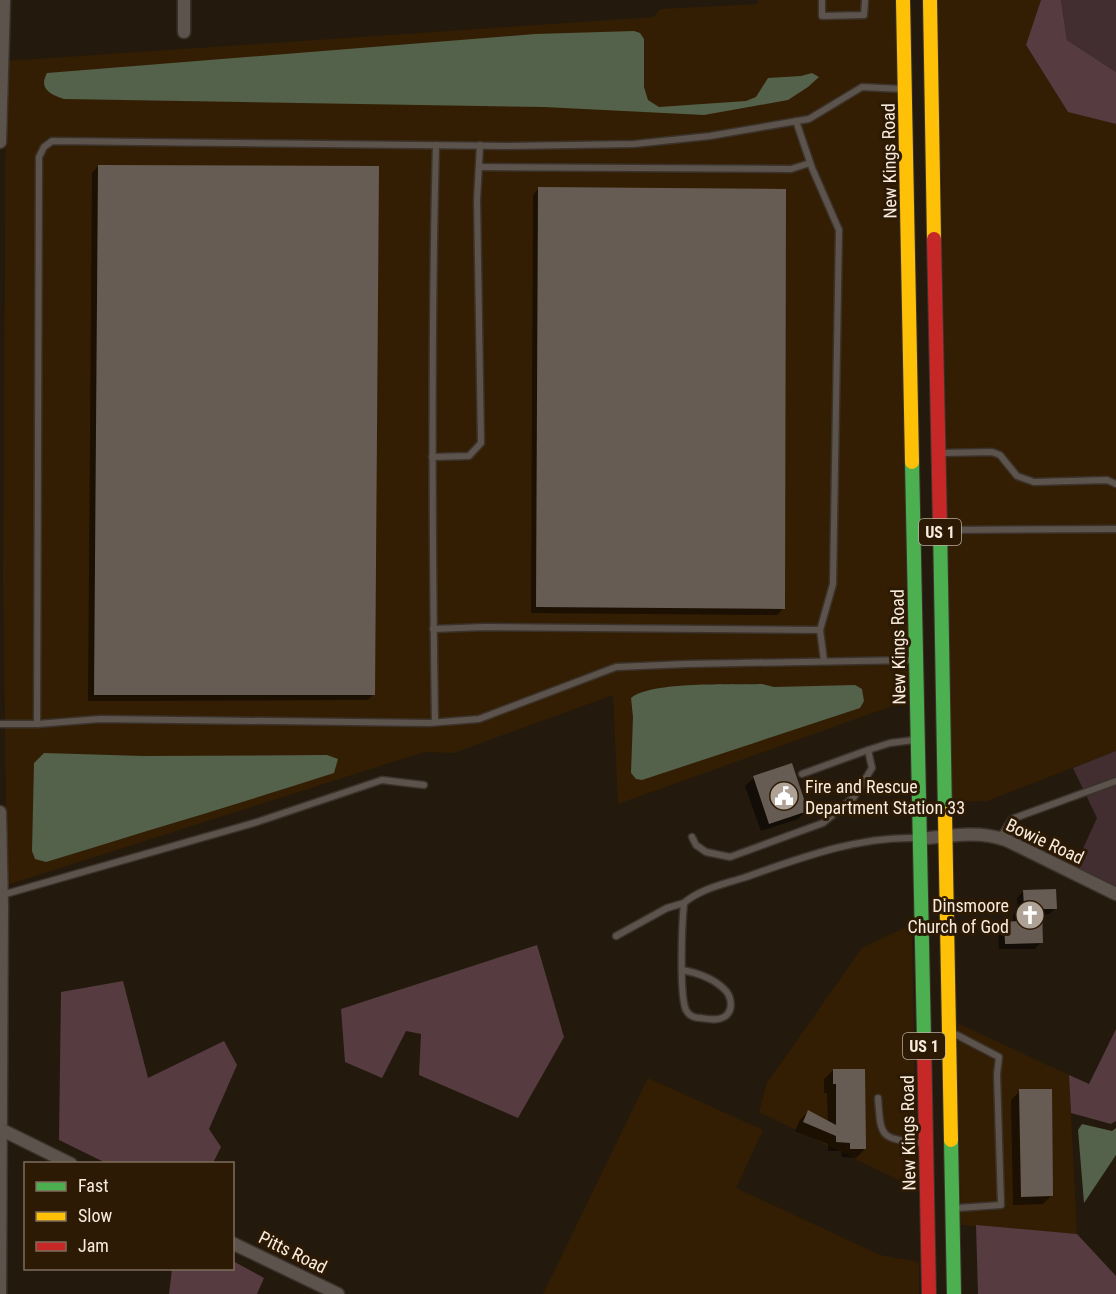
<svg xmlns="http://www.w3.org/2000/svg" width="1116" height="1294" font-family="'Roboto Condensed',sans-serif">
<rect width="100%" height="100%" fill="#23190d"/>
<!-- built -->
<g fill="#331e03">
<path d="M758,0h137l14,700 -291,104 -5,-109 -159,58 -30,-1 -417,133 -4,-305 3,-519 648,-44 6,-8 98,-5z"/>
<path d="M938,0h103l-15,46 42,66 48,12v627l-129,50 -35,1z"/>
<path d="M912,924l5,265 -158,-77 8,-29 95,-135z"/>
<path d="M957,1023l112,52 8,159 -116,-9z"/>
<path d="M648,1078l115,52 -27,58 144,67 39,7v32h-376z"/>
</g>
<!-- green -->
<g fill="#422d30">
<path d="M1061,0h55v72l-49,-32z"/>
<path d="M1116,751v138l-42,-21 23,-50 -24,-50z"/>
</g>
<!-- forest -->
<g fill="#563c40">
<path d="M1041,0h20l6,40 49,32v52l-48,-12 -42,-67z"/>
<path d="M537,945l27,92 -46,81 -99,-43 2,-41 -15,-3 -24,47 -37,-16 -4,-53z"/>
<path d="M123,981l25,97 76,-37 13,24 -28,64 12,18 -8,16h-107l-47,-23 2,-148z"/>
<path d="M1116,1029v92l-5,3 -40,-11 -2,-38 20,9z"/>
<path d="M976,1225l101,9 39,42v18h-138z"/>
<path d="M233,1261l31,17 -7,16h-88l3,-25 60,-1z"/>
</g>
<!-- water -->
<g fill="#54614b">
<path d="M634,31l6,2 4,6v48l4,13 11,7 87,-6 10,-4 12,-19 33,-2 11,-3 7,4 -11,10 -20,13 -84,15 -160,-8 -480,-8c-13,-4 -26,-10 -17,-26l488,-39z"/>
<path d="M762,684l12,3 81,-2 7,4 2,12 -4,7 -218,72 -6,-1 -5,-6 2,-56 -2,-19c20,-17 102,-13 131,-14z"/>
<path d="M44,753l100,3 183,-1 11,4 -4,14c-96,31 -192,59 -288,89l-11,-3 -3,-8 2,-88z"/>
<path d="M1082,1124l30,7 4,-3v27l-32,48 -6,-73z"/>
</g>
<!-- shadow -->
<g fill="#0007">
<path d="M98,166l276,528 -6,6 -280,1 4,-528z"/>
<path d="M539,188l244,421 -6,6 -246,-2 2,-418z"/>
<path d="M754,778l52,32 -8,9 -37,12 -16,-45z"/>
<path d="M1024,891l32,17 -7,6 -8,1v27l-6,7h-36l-1,-20 7,-6h8v-8l5,-5 -1,-12z"/>
<path d="M833,1070l32,79 -9,9 -14,-1 -1,-6h-13v-7l-33,-13 5,-11 8,-9 20,11 -1,-29h-3v-14z"/>
<path d="M1020,1091l32,104 -9,9 -30,1 -2,-105z"/>
</g>
<!-- building -->
<g fill="#675c54">
<path d="M98,165l281,1 -4,529h-281z"/>
<path d="M538,187l248,2 -1,420 -249,-2z"/>
<path d="M792,763l16,48 -39,13 -16,-48z"/>
<path d="M1056,889l1,20h-15l1,34 -38,1 -1,-22 15,-1v-14h5l-1,-17z"/>
<path d="M833,1069h32l1,80h-16v-6l-14,-1v-6l-33,-14 5,-12 28,15v-41h-3z"/>
<path d="M1019,1089h33l1,107 -32,1z"/>
</g>
<g fill="none" stroke-linecap="round" stroke-linejoin="round">
<!-- lane casing -->
<g stroke="#3b332b" stroke-width="9">
<g id="lane">
<path d="M822,0v16l42,-1 1,-15"/>
<path d="M796,121l16,47 27,62 -6,354 -13,46 4,31"/>
<path d="M479,167l312,2 19,-6"/>
<path d="M942,453l50,-1 8,3 17,21 17,6 73,-2 9,4"/>
<path d="M432,457l37,-1 12,-13 -4,-243 3,-55"/>
<path d="M943,530l173,-1"/>
<path d="M433,629l52,-2 335,3"/>
<path d="M435,722c-3,-192 -4,-385 1,-577"/>
<path d="M0,724h37l2,-567 5,-10 8,-6 456,5 126,-2 76,-8 99,-17 53,-32 40,2"/>
<path d="M37,724l63,-5 329,4 50,-4 137,-52 70,-3 225,-4"/>
<path d="M802,774l66,-24"/>
<path d="M692,837l4,8 10,7 24,5 93,-34 31,-26 18,-29 -4,-18 22,-7 24,-3"/>
<path d="M1000,838l12,-19 104,-38"/>
<path d="M2,895l255,-73 125,-42 42,5"/>
<path d="M616,936l51,-28 17,-5"/>
<path d="M682,970c16,3 31,8 42,19 8,7 10,22 0,28 -7,4 -16,2 -23,1 -7,0 -12,-2 -15,-8 -7,-15 -4,-88 -2,-107 16,-14 40,-19 59,-25 55,-19 114,-42 173,-40"/>
<path d="M955,1034l44,23 -2,17 4,131 -43,3"/>
<path d="M878,1098c3,41 2,40 44,45"/>
</g>
</g>
<!-- street casing -->
<g stroke="#3b332b" stroke-width="15">
<g id="street">
<path d="M184,32v-32"/>
<path d="M0,142l4,-142"/>
<path d="M0,812l2,95 -2,387"/>
<path d="M920,839c29,-3 57,-9 86,1l110,54"/>
<path d="M0,1129l71,35"/>
<path d="M232,1243l106,51"/>
</g>
</g>
<!-- fast casing -->
<g stroke="#3b332b" stroke-width="16">
<g id="fast">
<path d="M912,462l12,578"/>
<path d="M940,525l5,289"/>
<path d="M951,1140l3,154"/>
</g>
</g>
<!-- slow casing -->
<g stroke="#3b332b" stroke-width="16">
<g id="slow">
<path d="M903,0l9,462"/>
<path d="M930,0l4,239"/>
<path d="M945,814l6,326"/>
</g>
</g>
<!-- jam casing -->
<g stroke="#3b332b" stroke-width="16">
<g id="jam">
<path d="M934,239l6,286"/>
<path d="M924,1040l5,254"/>
</g>
</g>
<!-- lane -->
<use href="#lane" stroke="#5c544c" stroke-width="6"/>
<!-- street -->
<use href="#street" stroke="#5c544c" stroke-width="12"/>
<!-- fast -->
<use href="#fast" stroke="#4caf50" stroke-width="14"/>
<!-- slow -->
<use href="#slow" stroke="#ffc107" stroke-width="14"/>
<!-- jam -->
<use href="#jam" stroke="#c62828" stroke-width="14"/>
</g>
<!-- icons -->
<defs>
<g id="civic-disc" transform="scale(1.5)"><circle r="9.5" fill="#ada295" stroke="#2c1a04"/><path d="M-.6-6.5H3V-4.5H.6V-3L4-1V1h2V6H-6V1h2V-1L-.6-3ZM-1.2 2.5V6h2.4V2.5Z" fill="#fff"/></g>
<g id="church-disc" transform="scale(1.5)"><circle r="9.5" fill="#ada295" stroke="#2c1a04"/><path d="M-1.2-6h2.4v3.5h3.3v2.4h-3.3V6h-2.4V-.1h-3.3v-2.4h3.3Z" fill="#fff"/></g>
</defs>
<g fill-rule="evenodd">
<use href="#civic-disc" x="784" y="796"/>
<use href="#church-disc" x="1030" y="915"/>
</g>
<g text-anchor="middle" dominant-baseline="central" stroke-width="6" stroke-linejoin="round" paint-order="stroke">
<!-- shield labels -->
<g fill="#2c1a04" stroke="#bbad9d" stroke-width="1.5">
<rect x="919" y="519" width="42" height="26" rx="4.5"/>
<rect x="903" y="1033" width="42" height="26" rx="4.5"/>
</g>
<g font-size="16" font-weight="bold" fill="#f8ecde">
<text x="940" y="532">US 1</text>
<text x="924" y="1046">US 1</text>
</g>
<!-- street labels -->
<g font-size="18" fill="#f8ecde" stroke="#2c1a04">
<text transform="translate(889 161) rotate(-91)">New Kings Road</text>
<text transform="translate(898 647) rotate(-91)">New Kings Road</text>
<text transform="translate(1045 841) rotate(25)">Bowie Road</text>
<text transform="translate(908 1133) rotate(-91)">New Kings Road</text>
<text transform="translate(293 1252) rotate(26)">Pitts Road</text>
</g>
<!-- poi labels -->
<g font-size="18" fill="#f8ecde" stroke="#2c1a04" text-anchor="start">
<text x="805" y="786">Fire and Rescue<tspan x="805" dy="21">Department Station 33</tspan></text>
<text x="1009" y="905" text-anchor="end">Dinsmoore<tspan x="1009" dy="21">Church of God</tspan></text>
</g>
</g>
<!-- legend -->
<rect x="24" y="1162" width="210" height="108" fill="#2c1a04" stroke="#7e6e5b" stroke-width="1.5"/>
<rect x="36" y="1182" width="30" height="9" fill="#4caf50" stroke="#7e6e5b" stroke-width="1.5"/>
<text x="78" y="1192" font-size="18" fill="#f8ecde">Fast</text>
<rect x="36" y="1212" width="30" height="9" fill="#ffc107" stroke="#7e6e5b" stroke-width="1.5"/>
<text x="78" y="1222" font-size="18" fill="#f8ecde">Slow</text>
<rect x="36" y="1242" width="30" height="9" fill="#c62828" stroke="#7e6e5b" stroke-width="1.5"/>
<text x="78" y="1252" font-size="18" fill="#f8ecde">Jam</text>
</svg>
